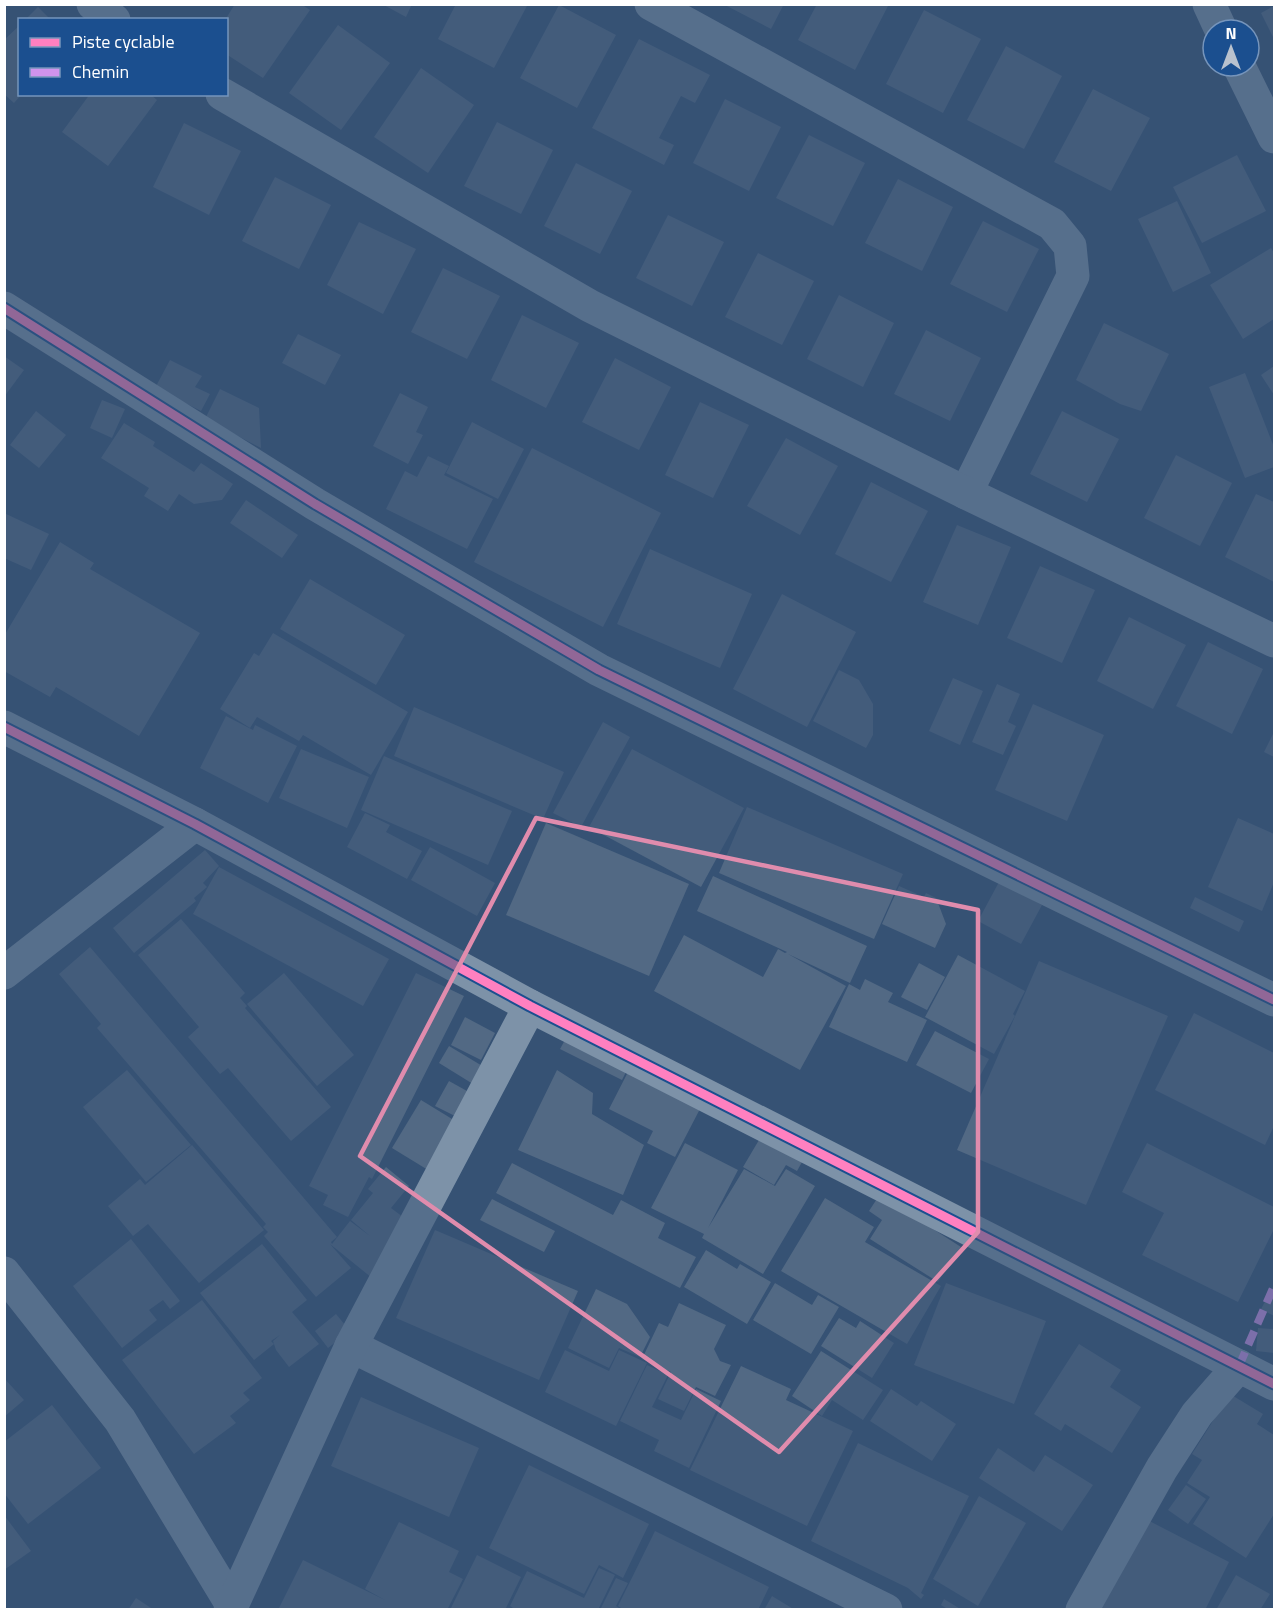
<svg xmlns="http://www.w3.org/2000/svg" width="1279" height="1614" font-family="'Titillium Web',sans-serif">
<rect width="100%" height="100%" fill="#365274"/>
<!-- building -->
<g fill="#526984">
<path d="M235,4h66l9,6 -47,68 -37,-24 -1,-34z"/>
<path d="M382,4h30l-6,13z"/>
<path d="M456,4h72l-34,64 -56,-29z"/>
<path d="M723,4h61l-13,25z"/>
<path d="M817,4h72l-34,66 -57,-30z"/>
<path d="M559,5l57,30 -39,73 -57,-30z"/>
<path d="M1274,6v33l-13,-26z"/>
<path d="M38,7l13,13h-26z"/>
<path d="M924,10l57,29 -38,74 -57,-29z"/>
<path d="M20,25v69h2l-8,9 -10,-9v-54z"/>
<path d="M338,25l52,38 -49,67 -52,-37z"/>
<path d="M639,39l71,36 -15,28 -14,-7 -22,42 15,7 -10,20 -72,-37z"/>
<path d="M1006,46l56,30 -38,73 -57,-29z"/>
<path d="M421,68l53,37 -46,68 -54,-36z"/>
<path d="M1093,89l57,29 -39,73 -57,-29z"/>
<path d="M90,94h60l7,6 -49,66 -46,-34z"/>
<path d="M725,99l56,28 -32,64 -56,-28z"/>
<path d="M497,122l56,28 -32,64 -57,-28z"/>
<path d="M184,123l57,28 -32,64 -56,-28z"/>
<path d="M809,135l56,28 -32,63 -57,-28z"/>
<path d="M1237,155l29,56 -64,32 -29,-56z"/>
<path d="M576,163l56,28 -32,63 -56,-28z"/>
<path d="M275,177l56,28 -32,64 -57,-28z"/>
<path d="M898,179l55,28 -31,64 -57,-28z"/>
<path d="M1177,201l34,72 -38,19 -35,-73z"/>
<path d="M668,215l56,27 -32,64 -56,-28z"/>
<path d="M983,221l56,28 -32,63 -57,-28z"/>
<path d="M359,222l57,27 -33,65 -56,-29z"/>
<path d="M1271,248l3,5v66l-31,20 -33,-54z"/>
<path d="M758,253l56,28 -32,64 -57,-28z"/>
<path d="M443,268l57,28 -33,63 -56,-27z"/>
<path d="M839,295l55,28 -31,64 -56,-28z"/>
<path d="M522,315l57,28 -33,65 -55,-28z"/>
<path d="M1104,323l65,31 -28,57 -21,-7 -44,-24z"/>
<path d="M926,330l55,28 -31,63 -56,-27z"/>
<path d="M298,334l43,21 -16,30 -43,-22z"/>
<path d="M4,356l20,14 -20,27z"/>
<path d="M615,358l56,29 -32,63 -57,-28z"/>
<path d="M170,360l32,16 -7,11 15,7 -9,17 -46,-23z"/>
<path d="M1274,366v29l-13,-20z"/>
<path d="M1245,373l29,74v20l-29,11 -36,-91z"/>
<path d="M220,389l39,19 2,40 -56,-29z"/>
<path d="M400,393l28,14 -12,25 7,3 -15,29 -35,-18z"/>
<path d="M102,400l23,9 -13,29 -22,-10z"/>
<path d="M700,402l49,23 -36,73 -48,-23z"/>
<path d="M36,411l30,24 -27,33 -29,-23z"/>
<path d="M1062,411l57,28 -32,63 -57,-28z"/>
<path d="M472,422l52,27 -26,50 -52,-26z"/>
<path d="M124,423l31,19 -2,4 41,26 7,-9 32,21 -11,16 -28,4 -15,-10 -11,17 -24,-15 5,-8 -48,-30z"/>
<path d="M786,438l52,28 -38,69 -53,-29z"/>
<path d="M532,448l129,65 -58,114 -129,-65z"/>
<path d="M1176,455l56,28 -32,63 -56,-28z"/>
<path d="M428,456l21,10 -5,9 49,24 -26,50 -81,-40 19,-38 12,6z"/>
<path d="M871,482l57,29 -37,71 -56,-28z"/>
<path d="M1256,494l18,8v80l-49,-25z"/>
<path d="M246,500l52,35 -16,23 -52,-35z"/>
<path d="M4,513l45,21 -18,36 -27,-12z"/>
<path d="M957,525l54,22 -33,78 -55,-23z"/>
<path d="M60,542l34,21 -4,6 110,64 -61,103 -83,-49 -6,10 -46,-26v-35z"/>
<path d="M650,549l102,45 -32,74 -103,-44z"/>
<path d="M1040,566l55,24 -33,73 -55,-25z"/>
<path d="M310,579l95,56 -29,50 -96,-56z"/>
<path d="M782,594l74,38 -49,95 -74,-38z"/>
<path d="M1129,617l57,28 -33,64 -56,-28z"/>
<path d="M273,633l135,79 -37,63 -68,-40 -4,6 -42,-24 -7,11 -30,-19 34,-56 5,3z"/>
<path d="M1208,642l55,27 -31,65 -56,-28z"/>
<path d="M839,670l20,10 14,24v31l-7,13 -53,-27z"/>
<path d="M953,678l30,13 -23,54 -31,-14z"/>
<path d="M997,684l23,10 -12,28 8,4 -13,29 -31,-13z"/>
<path d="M1033,704l71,31 -37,86 -72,-31z"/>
<path d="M414,707l150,65 -21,47 -149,-63z"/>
<path d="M226,716l27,14 2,-5 42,21 -29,57 -68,-35z"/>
<path d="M603,722l27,15 -49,90 -28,-14z"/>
<path d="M1274,732v25l-10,-5z"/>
<path d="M301,749l68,28 -22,51 -68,-30z"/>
<path d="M632,749l112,59 -43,79 -112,-60z"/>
<path d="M384,756l128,55 -24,54 -127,-55z"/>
<path d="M747,807l156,67 -29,65 -155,-66z"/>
<path d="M365,813l25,12 -4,7 36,19 -15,28 -60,-32z"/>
<path d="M1238,818l36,16v48l-12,29 -54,-24z"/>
<path d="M546,823l143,61 -40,92 -143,-61z"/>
<path d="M430,847l65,36 -18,33 -66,-36z"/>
<path d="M205,850l14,16 -16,17 4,4 -13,11 2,3 -62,52 -21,-25z"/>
<path d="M219,867l170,92 -26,47 -170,-92z"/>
<path d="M713,876l154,70 -17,37 -62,-29 58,32 -46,84 -146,-79 30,-56 79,42 15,-28 7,4 2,-1 -90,-41z"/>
<path d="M999,882l43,23 -21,39 -43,-23z"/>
<path d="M899,886l25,11 2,-4 14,7 -2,3 8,21 -11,24 -53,-24z"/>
<path d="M1195,897l49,24 -5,11 -49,-24z"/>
<path d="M181,919l64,74 -5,5 7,8 -2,2 86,99 -40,34 -63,-73 -8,6 -32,-37 11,-10 -61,-72z"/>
<path d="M90,947l247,290 -6,5 1,2 18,-23 20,15 -19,-16 22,-27 -5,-4 18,-22 23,19 -18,22 16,12 -30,62 -47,-38 21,24 -35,29 -52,-61 4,-4 -5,-5 3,-3 -169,-196 4,-4 -42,-50z"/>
<path d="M958,955l67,36 -12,23 2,2 -21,38 -69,-37z"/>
<path d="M1039,961l129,55 -82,189 -129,-55z"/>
<path d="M919,963l26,14 -18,33 -26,-13z"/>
<path d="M284,973l70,82 -37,31 -70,-82z"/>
<path d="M416,973l48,23 -92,183 -3,-2 -21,40 -25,-12 5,-10 -19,-9z"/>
<path d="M865,979l28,14 -5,9 39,18 -20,42 -78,-35 20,-43 11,6z"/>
<path d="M1194,1013l80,40v73l-9,19 -110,-55z"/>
<path d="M465,1017l30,16 -14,27 -30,-15z"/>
<path d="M571,1029l61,31 -10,20 -62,-31z"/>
<path d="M935,1031l54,28 -18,34 -55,-28z"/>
<path d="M449,1046l35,21 -11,17 -34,-21z"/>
<path d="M127,1070l64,75 -45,37 -63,-75z"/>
<path d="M557,1070l36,23 -1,21 52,31 -21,50 -105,-45z"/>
<path d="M629,1070l72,37 -26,50 -28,-14 6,-12 -44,-22z"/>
<path d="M449,1081l27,15 -13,24 -28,-14z"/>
<path d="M421,1100l36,22 -29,48 -36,-22z"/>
<path d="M766,1128l41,25 -10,18 -11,-6 -12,20 -31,-18z"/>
<path d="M685,1143l53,27 -30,58 36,-59 31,17 11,-17 29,17 -52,88 -61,-36 2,-4 -53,-26z"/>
<path d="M1147,1143l127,64v22l-36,73 -96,-47 22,-42 -42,-21z"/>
<path d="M192,1145l72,85 -65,53 -51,-59 -15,12 -25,-30 32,-27 5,6z"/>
<path d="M512,1163l101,52 8,-15 44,23 -7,15 38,19 -16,31 -184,-95z"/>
<path d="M884,1188l21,23 56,36 -23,35 -68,-43 12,-19 -13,-9z"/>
<path d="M825,1198l49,29 -9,15 76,44 -34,58 -126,-73z"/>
<path d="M492,1199l63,32 -11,21 -64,-32z"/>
<path d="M435,1230l143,61 -39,89 -143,-62z"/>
<path d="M131,1239l49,62 -10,8 -7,-9 -14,10 8,10 -35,28 -49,-62z"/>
<path d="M262,1244l45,56 -15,12 27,32 -30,23 -13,-17 -3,-9 7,-6 -9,6 3,3 -20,16 -54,-67z"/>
<path d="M706,1250l31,19 3,-5 31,18 -24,42 -63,-37z"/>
<path d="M775,1283l37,22 6,-10 21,12 -28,47 -58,-34z"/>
<path d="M946,1283l100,38 -32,83 -100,-39z"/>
<path d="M1274,1285v31l-13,-7z"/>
<path d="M596,1289l31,15 23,33 -10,20 -21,-9 -10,20 -41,-20z"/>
<path d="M202,1300l60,78 -19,15 7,7 -20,16 6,7 -42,31 -72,-94z"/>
<path d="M679,1303l47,22 -12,24 6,12 11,4 -16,31 -19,-9 -12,24 -26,-12 13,-27 -29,-13 17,-36 9,4z"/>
<path d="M336,1314l14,17 -22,17 -13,-17z"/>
<path d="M839,1318l17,10 4,-7 34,22 -22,35 -51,-32z"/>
<path d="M1258,1328l16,1v24l-18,-2z"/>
<path d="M1079,1344l42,26 -11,17 31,20 -29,46 -47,-29 -4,7 -27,-17z"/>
<path d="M565,1350l44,21 10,-21 28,13 -31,63 -71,-34z"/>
<path d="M821,1351l62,39 -20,30 -31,-20 -10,16 -30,-20z"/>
<path d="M647,1365l21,10 -16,32 29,13 15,-31 25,12 -32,67 -35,-17 5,-11 -39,-19z"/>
<path d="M741,1366l50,23 -5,11 67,31 -46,95 -117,-56z"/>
<path d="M4,1378l20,22 -20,17z"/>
<path d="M891,1389l26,17 4,-5 35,23 -24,37 -62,-40z"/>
<path d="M1230,1394l33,20 -6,10 17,11v79l-28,44 -53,-34 17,-27 -23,-14 15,-23 -10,-6z"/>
<path d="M361,1397l118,51 -30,69 -118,-51z"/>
<path d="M52,1405l49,63 -73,56 -24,-31v-51z"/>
<path d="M858,1443l111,53 -48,97 3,2 -3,4 -13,-11 -97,-47z"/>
<path d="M998,1448l36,24 11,-17 48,30 -31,46 -83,-53z"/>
<path d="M529,1465l120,59 -26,54 -24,-13 -15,29 -95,-46z"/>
<path d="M1186,1485l20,14 -18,25 -20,-14z"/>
<path d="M979,1496l47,27 -48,83 -45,-27z"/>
<path d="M1128,1510l101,52 -24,48h-128z"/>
<path d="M4,1515l27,36 -27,19z"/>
<path d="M399,1522l60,29 -10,21 14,7 -16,31h-169l25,-50 82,40 -20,-11z"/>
<path d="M655,1531l114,56 -11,23h-134l-6,-4z"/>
<path d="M477,1555l44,22 -16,33h-55z"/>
<path d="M599,1568l16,7 -17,35h-82l-6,-4 17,-35 57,27z"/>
<path d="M1236,1575l34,19 -10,16h-44z"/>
<path d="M616,1578l12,5 -12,23 6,4h-22z"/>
<path d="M772,1596l23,14h-31z"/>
<path d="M136,1598l18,12h-26z"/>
<path d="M944,1599l18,11h-13l-8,-5z"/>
</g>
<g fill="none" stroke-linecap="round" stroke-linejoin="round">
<!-- minor -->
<g stroke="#7d92a8" stroke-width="33">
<path d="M93,4l21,16"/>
<path d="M651,4l401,220 18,22 3,30 -107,217"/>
<path d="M1209,4l12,26"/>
<path d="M1239,66l35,71"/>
<path d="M222,94l368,212 376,187 308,148"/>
<path d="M4,308l311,196 284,166 675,330"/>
<path d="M4,727l191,97 335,182 744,378"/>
<path d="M4,973l191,-149"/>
<path d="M4,1273l116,147 112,185"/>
<path d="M351,1346l535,264"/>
<path d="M230,1610l121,-264 179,-340"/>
<path d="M1082,1610l80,-142 35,-54 42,-48"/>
</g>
<!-- quiet -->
<path stroke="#d193ec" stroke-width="8" stroke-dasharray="15 8" stroke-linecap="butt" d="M1239,1366l35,-80"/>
<!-- cycleway casing -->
<g stroke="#1b4f8f" stroke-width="13">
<g id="cycleway">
<path d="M4,308l311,196 284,166 675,330"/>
<path d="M4,727l191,97 335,182 744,378"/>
</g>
</g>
<!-- cycleway -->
<use href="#cycleway" stroke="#ff80c0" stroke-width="9"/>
</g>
<!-- marked area -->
<path d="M0 0H1279V1614H0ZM536,818l442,92v322l-199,220 -419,-296z" fill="#365274" fill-opacity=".55" fill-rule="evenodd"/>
<path fill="none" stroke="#e08cad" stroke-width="4.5" stroke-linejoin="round" d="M536,818l442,92v322l-199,220 -419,-296z"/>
<!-- border -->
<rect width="1279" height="1614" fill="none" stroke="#ffffff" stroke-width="12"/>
<!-- legend -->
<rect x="18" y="18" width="210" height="78" fill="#1b4f8f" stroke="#7695bc" stroke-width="1.5"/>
<rect x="30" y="38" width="30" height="9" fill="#ff80c0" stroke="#7695bc" stroke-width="1.5"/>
<text x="72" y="48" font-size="18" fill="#ffffff">Piste cyclable</text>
<rect x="30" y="68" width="30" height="9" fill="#d193ec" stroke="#7695bc" stroke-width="1.5"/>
<text x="72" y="78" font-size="18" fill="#ffffff">Chemin</text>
<!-- north arrow -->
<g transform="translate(1231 48)"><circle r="28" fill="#1b4f8f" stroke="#7695bc" stroke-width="1.5"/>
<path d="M0-4.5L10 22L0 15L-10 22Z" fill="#b9c2ce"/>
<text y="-9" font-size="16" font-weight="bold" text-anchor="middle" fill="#ffffff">N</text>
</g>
</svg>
